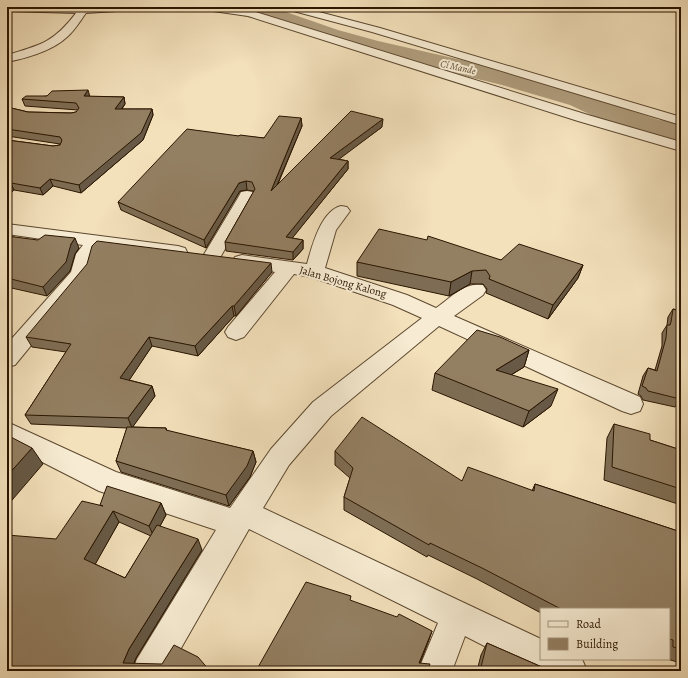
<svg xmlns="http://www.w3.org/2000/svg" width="688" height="678" font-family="Alegreya,serif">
<rect width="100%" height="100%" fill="#f3e1bc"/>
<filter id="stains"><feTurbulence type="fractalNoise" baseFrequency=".005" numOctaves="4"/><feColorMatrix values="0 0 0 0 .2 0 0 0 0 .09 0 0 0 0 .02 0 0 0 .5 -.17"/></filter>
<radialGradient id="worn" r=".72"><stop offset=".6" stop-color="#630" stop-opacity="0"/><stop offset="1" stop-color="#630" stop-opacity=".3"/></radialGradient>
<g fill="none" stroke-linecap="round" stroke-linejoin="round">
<!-- river -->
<path fill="#af9c7c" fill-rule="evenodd" d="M221,7h41l24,5 52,18 40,11 132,30 80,22 36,16 33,11 22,2v20l-37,-6 -40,-15 -34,-16 -68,-20 -137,-33 -43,-12 -50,-18 -48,-10z"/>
<!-- minor casing -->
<g stroke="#5c482f" stroke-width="2">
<g id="minor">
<path d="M7,7h129l-5,3 -45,3c-6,8 -11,17 -19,24 -15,14 -40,21 -60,25v-7c34,-10 47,-13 69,-42l-69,-2z"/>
<path d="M201,7h26l25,4 336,104 93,27v9l-103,-30 -330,-105 -42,-6z"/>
<path d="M284,7h16l80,21 301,89v8l-309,-93 -86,-23z"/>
<path d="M247,191l6,1 2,4 -34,60 -2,4 -7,2 -7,-2 -2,-4 36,-60 2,-4z"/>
<path d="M341,206l6,1 3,4 -14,19 -11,38 82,27 29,13c13,-9 30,-27 47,-23l3,5 -3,5 -29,21 186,81 3,7 -3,7 -9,3 -9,-3 -183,-85 -108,90 -42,49 -26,43 278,131v20h41l5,12h-54l-68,-35 -13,35h-34l20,-48 -189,-94 -81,142h-36l5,-12 79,-129 -117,-39 -92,-47v-22l109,50 114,36 41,-59 42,-47 109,-84 -29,-13 -82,-28 -17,-3 -50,63 -8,3 -8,-3 -3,-5 3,-5 47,-55 -40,-7 -3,-4 3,-4 7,-2 65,9c5,-18 14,-53 34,-58z"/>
<path d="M7,224l171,22 7,2 2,4 -2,4 -7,2 -77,-11 -7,8 -4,18 -3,4 -72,88 -8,2v-23l64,-72 5,-18 7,-9 -76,-11z"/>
</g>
</g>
<!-- minor -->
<use href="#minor" fill="#f7ecd3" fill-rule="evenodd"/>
</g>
<!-- wall -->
<g fill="#7e6d54" stroke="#2a1500" fill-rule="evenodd">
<path d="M47,96l77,1 1,7 -3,5h30l1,6 -10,25 -62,53 -28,-7 -10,9 -29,-5 -7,6v-56l46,6 7,-1v-1l-53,-8v-29l21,5 43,1 5,-1 2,-2 -53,-4 -3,-7z"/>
<path d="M301,118l1,8 -24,58 104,-57 -44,32 10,2v8l-56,69 11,2v9l-10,11 -67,-9 -1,-9 29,-51h-1l-6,-1 -7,1 -34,57 -85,-38 -3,-8 121,-66 25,2z"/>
<path d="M7,236l72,12 -4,6 -5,17 -23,25 -40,-9z"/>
<path d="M501,260l82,5 -5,13 -30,41 -62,-26 1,-4 -4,-5h-13l-21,12 -92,-20v-14z"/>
<path d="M272,272l-36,44h-2l-36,40 -46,-10 -23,34 23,6 3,10 -23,31 34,1 1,3 86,20 3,11 -6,15 -21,29 -108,-34 -5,-11 11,-33 -96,-4 -6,-9 41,-63 -34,-5 -6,-10z"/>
<path d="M673,309l8,2v67l-3,-1 2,22 -5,8 -32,-7 -2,-4 -3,-2 5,-18 5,-8 7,2 7,-24v-13l5,-8 1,-8z"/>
<path d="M529,350l-5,17 -13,8 40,31 -28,21 -91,-37 3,-17z"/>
<path d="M614,424l36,16 31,10v55l-77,-25 3,-42z"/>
<path d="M335,451l127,30 70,10 3,-7 146,48v131l-14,-4h2v-50h-128v4l-64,-34 -49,-24 -1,2 -83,-47v-13l6,-19 -15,-13z"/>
<path d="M161,503l5,12 -6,11 42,24 -66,108 -2,5 -127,8 49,-132 44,-33zM119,522l32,14 -26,42 -30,-14z"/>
<path d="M487,643l64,28h-74l4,-16z"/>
</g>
<!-- shaded-wall -->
<g fill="#675945" stroke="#2a1500">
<path d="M88,90l2,7 -6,-1z"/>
<path d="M124,97l1,7 -8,11 -2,-6z"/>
<path d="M152,109l1,6 -10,25 -62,53 -2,-8z"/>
<path d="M301,118l1,8 -31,73v-8z"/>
<path d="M383,119l-1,8 -52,39v-8z"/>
<path d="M348,161v8l-62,77v-9z"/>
<path d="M50,179l3,7 -10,9 -3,-7z"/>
<path d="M246,181l1,9 -7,1 -34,57 -2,-8 35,-57z"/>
<path d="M11,183l3,7 -7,6v-10z"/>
<path d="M75,238l4,10 -4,6 -5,17 -23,25 -4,-9z"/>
<path d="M303,240v9l-10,11v-8z"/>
<path d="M271,263l1,9 -36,44 -2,-10z"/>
<path d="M583,265l-5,13 -30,41 5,-14z"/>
<path d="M472,271l-2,13 -21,12 2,-14z"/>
<path d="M232,306l2,10 -36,40 -3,-10z"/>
<path d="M149,337l3,9 -28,42 -4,-10z"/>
<path d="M529,350l-5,17 -33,20 5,-17z"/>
<path d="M152,386l3,10 -23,32 -4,-10z"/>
<path d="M558,389l-7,17 -28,21 6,-16z"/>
<path d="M32,448l11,16 -36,42v-30z"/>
<path d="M253,451l3,11 -6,15 -21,29 -3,-11z"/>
<path d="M161,503l5,12 -12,22 -5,-11z"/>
<path d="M113,511l6,11 -27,48 -8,-11z"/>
<path d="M198,539l4,11 -66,108 -5,13 -8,-8 6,-14z"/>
<path d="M432,631l-3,9 -12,31 2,-8z"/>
</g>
<!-- building -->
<g fill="#937f62" stroke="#2a1500">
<path d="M88,90l-4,6 40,1 -9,12h37l-11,24 -62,52 -29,-6 -10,9 -29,-5 -4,3v-46l46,6 7,-1 2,-5 -2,-3 -53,-8v-22l21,5 43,1 5,-1 3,-4 -3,-5 -54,-4 4,-3h21l5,-5z"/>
<path d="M351,111l32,8 -53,39 18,3 -62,76 17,3 -10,12 -68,-10 30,-53 -3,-7 -6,-1 -7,2 -35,57 -86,-38 69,-73 52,7 1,-1 24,3 15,-22 22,2 -30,73z"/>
<path d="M379,229l48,11 1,-4 73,24 18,-16 64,21 -30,40 -64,-26 1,-3 -4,-6 -14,1 -21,11 -94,-20z"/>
<path d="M45,235l30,3 -4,6 -5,18 -23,25 -36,-9v-42l31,4z"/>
<path d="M97,241l174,22 -37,43h-2l-37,40 -46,-9 -29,41 32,8 -24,32 -103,-3 46,-71 -45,-7 61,-73 5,-18z"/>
<path d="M673,309l8,2v57l-3,-1 2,32 -32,-8 -2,-3 -4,-2 6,-18 9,3 9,-33 1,-13h3l1,-3z"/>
<path d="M477,330l23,7 29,13 -33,20 62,19 -29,22 -94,-38z"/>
<path d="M362,417l100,64 6,-14 66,24 1,-7 146,48v117l-8,-2v-7l-4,-1v-30h-108l-79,-41 -52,-25 -1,2 -85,-48 9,-29 -18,-17z"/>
<path d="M614,424l36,10v6l31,10v39l-69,-22z"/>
<path d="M127,427l39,1v2l87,21 -6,15 -21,29 -110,-34z"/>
<path d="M7,435l25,13 -25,28z"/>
<path d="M107,486l54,17 -12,23 -36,-15 -29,48 41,19 32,-53 41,14 -69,110 -6,14 39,1 12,-19 24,12 12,14h-203v-136l49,4 26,-38 21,5 -3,-1z"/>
<path d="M306,582l45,14 -1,4 47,17 2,-3 33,17 -13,32 11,1 -3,7h-166l-4,-2z"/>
<path d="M487,643l64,28h-71z"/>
</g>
<g text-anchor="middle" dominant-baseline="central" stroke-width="4" stroke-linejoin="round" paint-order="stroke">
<!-- far-water labels -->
<g font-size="10" font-style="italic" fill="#5f4b32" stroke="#f7ecd3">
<text transform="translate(458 67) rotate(13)">Ci Mande</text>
</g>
<!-- street labels -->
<g font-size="11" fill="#2a1500" stroke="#f7ecd3">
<text transform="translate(343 282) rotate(16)">Jalan Bojong Kalong</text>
</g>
</g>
<!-- margin -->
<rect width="688" height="678" fill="none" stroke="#f3e1bc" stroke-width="24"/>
<rect x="8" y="8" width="672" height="662" fill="none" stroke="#2a1500" stroke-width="2"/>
<rect x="12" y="12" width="664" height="654" fill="none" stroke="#2a1500"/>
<!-- legend -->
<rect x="540" y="608" width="130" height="52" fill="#f7ecd3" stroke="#a5967f"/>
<rect x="548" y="621" width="20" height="6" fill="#f7ecd3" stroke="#a5967f"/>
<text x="576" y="628" font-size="12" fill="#2a1500">Road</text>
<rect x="548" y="638" width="20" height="12" fill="#937f62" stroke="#a5967f"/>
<text x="576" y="648" font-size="12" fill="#2a1500">Building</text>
<rect width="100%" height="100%" filter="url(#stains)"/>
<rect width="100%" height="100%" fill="url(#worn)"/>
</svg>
